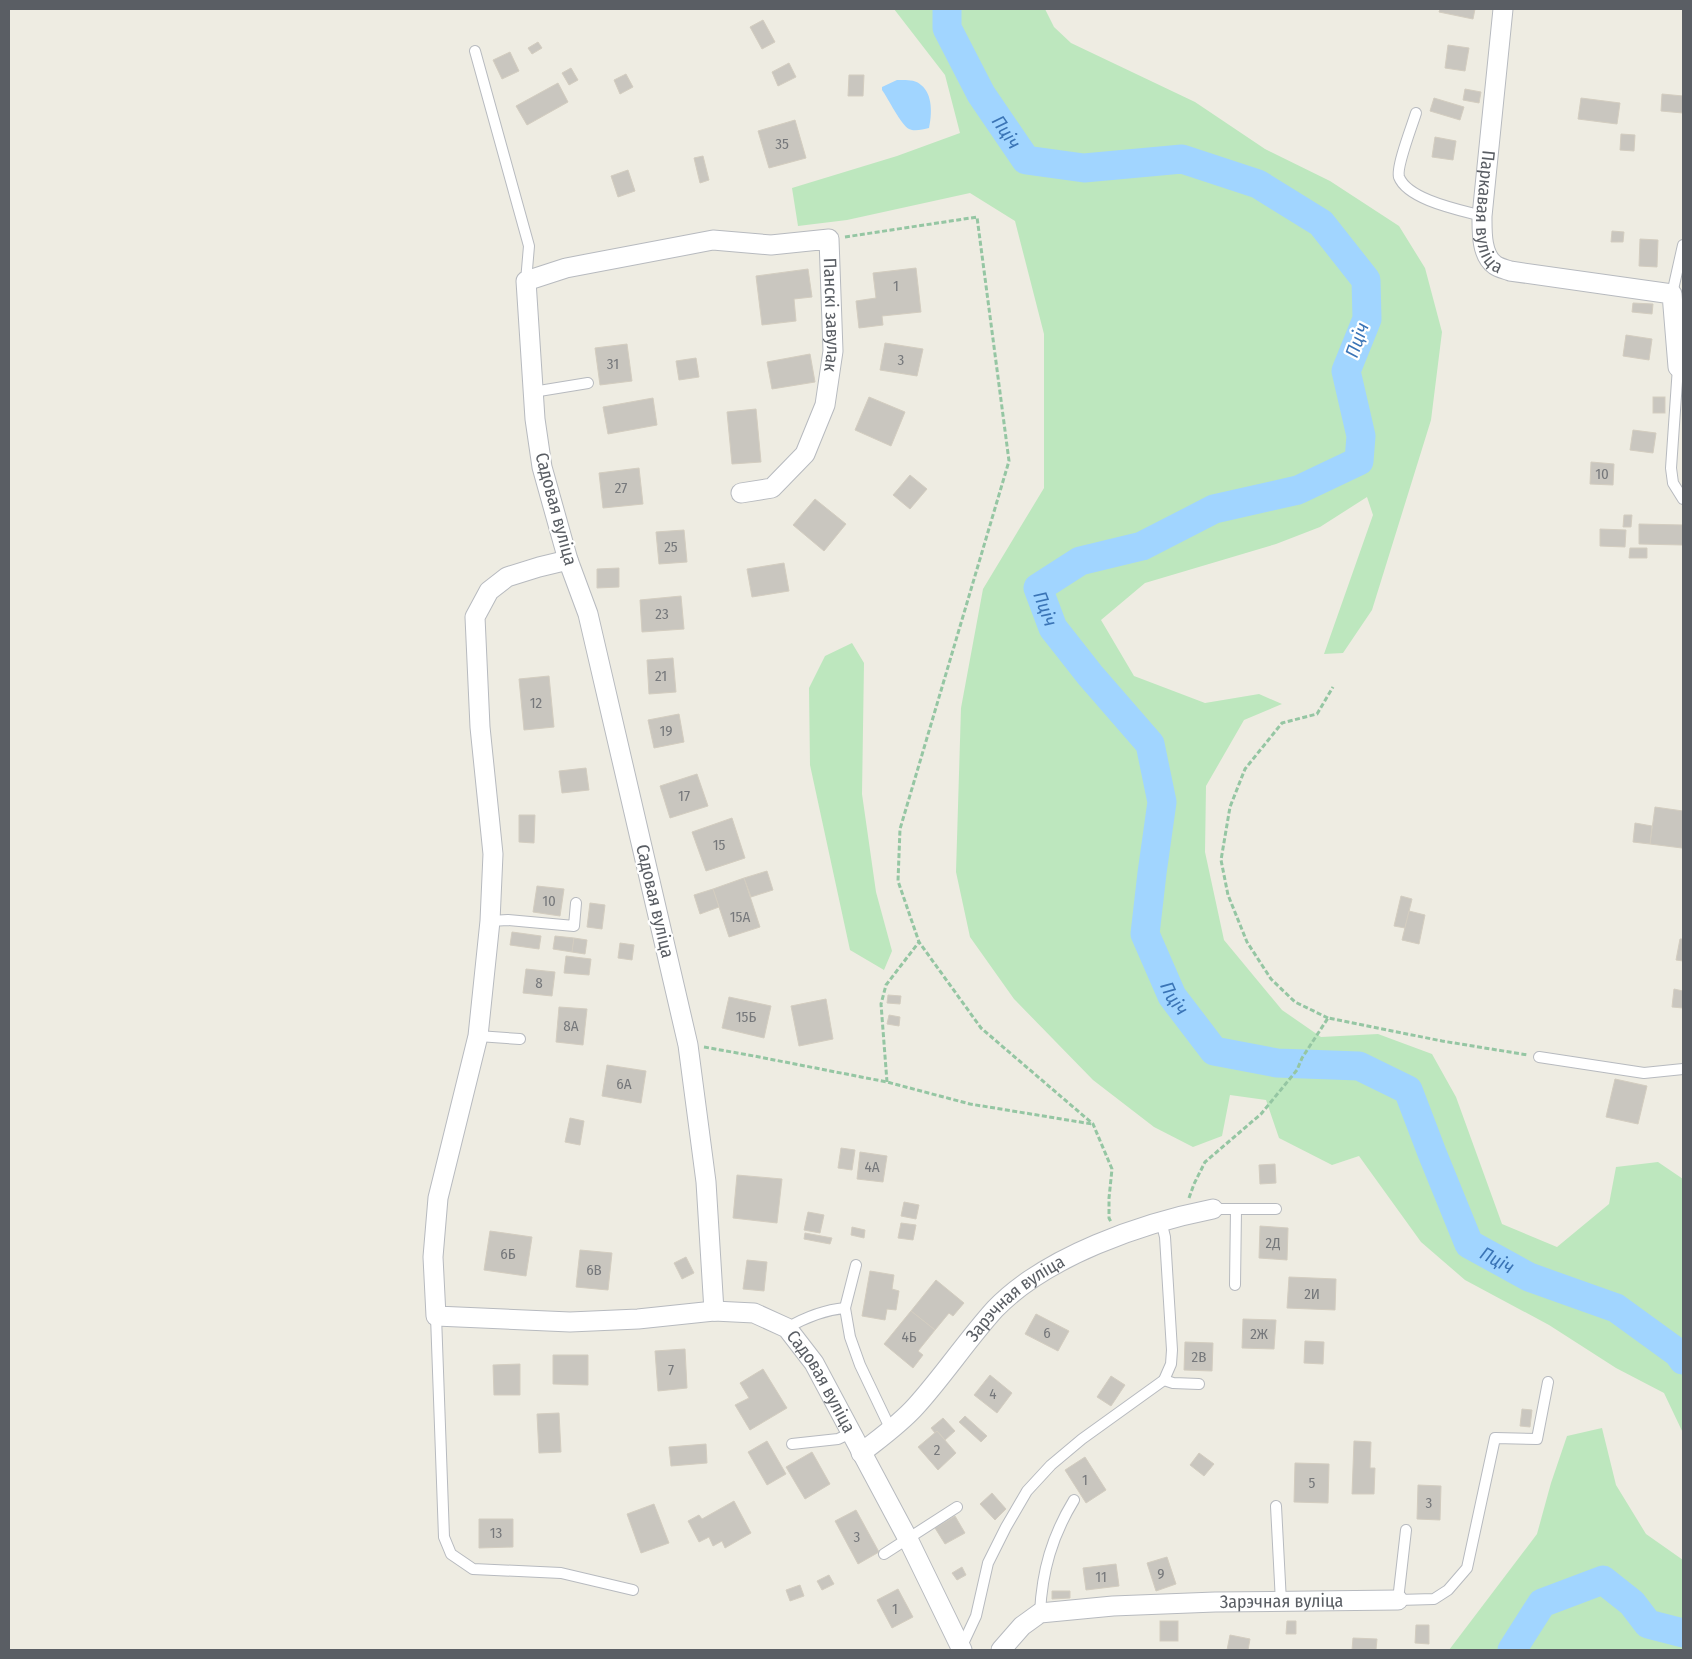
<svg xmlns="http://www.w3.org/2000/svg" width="1692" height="1659" font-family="'Fira Sans Condensed',sans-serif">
<rect width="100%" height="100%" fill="#eeece2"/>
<!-- green -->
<g fill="#bde7be">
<path d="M894,9h151l9,18 17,16 124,59 70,47 65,32 69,45 26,42 17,64 -11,88 -59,190 -29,43 -19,1 49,-139 -6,-18 -47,30 -44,17 -131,39 -44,37 33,56 71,27 54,-9 23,10 -38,16 -38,66 -1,66 19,88 58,70 39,27 57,-3 54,20 24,43 46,127 55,23 52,-43 7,-37 42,-5 25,17v254l-19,-40 -48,-25 -67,-43 -84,-45 -44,-38 -62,-86 -27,9 -53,-27 -13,-38 -36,-5 -8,41 -29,11 -39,-20 -61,-47 -79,-81 -44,-62 -14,-65 5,-164 22,-119 61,-101v-154l-29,-113 -45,-28 -123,27 -49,6 -6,-38 105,-32 63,-23 -15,-58z"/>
<path d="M852,643l12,20 -2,131 14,98 16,59 -8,19 -34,-20 -40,-185 -1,-77 16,-32z"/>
<path d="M1602,1428l14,57 30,49 37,26v90h-234l88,-116 14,-51 16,-47z"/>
</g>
<!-- water -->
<path fill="#a1d5ff" d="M897,80c8,0 18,-1 24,5 12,9 11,30 8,43 -6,1 -14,4 -20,1 -8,-4 -21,-31 -27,-39v-3z"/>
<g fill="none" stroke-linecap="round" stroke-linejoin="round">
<!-- river -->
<g stroke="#a1d5ff" stroke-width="29">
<path id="s1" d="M947,9v19l34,66 45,66 58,8 98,-9 76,25 63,39 45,57 1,39 -21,52 15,65 -2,25 -61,29 -84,19 -72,37 -62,15 -42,27 15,40 37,47 60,69 12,58 -10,71 -7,61 27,62 42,55 63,12 82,3 49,24 24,63 37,91 60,33 87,31 62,45 5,7"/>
<path d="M1512,1650l30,-47 61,-23 29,23 16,21 35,9"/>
</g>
</g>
<!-- building -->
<g fill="#c9c6bf" stroke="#d3cdc0">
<path d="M1440,9h35l-2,10 -34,-7z"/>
<path d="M763,20l12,22 -13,7 -12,-22z"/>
<path d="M538,42l4,6 -10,6 -4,-6z"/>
<path d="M1448,45l21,3 -4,23 -20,-3z"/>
<path d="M510,52l9,19 -17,8 -9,-19z"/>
<path d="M789,63l7,14 -18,9 -6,-14z"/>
<path d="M571,68l7,12 -9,5 -7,-12z"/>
<path d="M626,74l7,13 -13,7 -6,-14z"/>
<path d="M849,75h15l-1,21h-15z"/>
<path d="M558,83l10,19 -41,23 -11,-19z"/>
<path d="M1465,89l16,3 -2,11 -16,-3z"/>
<path d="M1662,94l21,2v17l-22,-2z"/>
<path d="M1434,98l30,9 -4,13 -30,-9z"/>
<path d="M1581,98l39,5 -3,21 -39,-5z"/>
<path d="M795,120l11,38 -37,10 -11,-37z"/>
<path d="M1621,134l14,1 -1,16 -14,-1z"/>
<path d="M1435,137l21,4 -3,19 -21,-3z"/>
<path d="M703,156l6,24 -9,3 -6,-25z"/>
<path d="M628,170l7,21 -17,6 -7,-21z"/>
<path d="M1612,231l12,1 -1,10h-12z"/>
<path d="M1640,239l18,1 -1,27 -18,-1z"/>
<path d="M916,268l5,44 -39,4 1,9 -24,3 -3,-27 20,-3 -3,-25z"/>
<path d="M808,269l4,28 -18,2 2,22 -34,4 -6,-49z"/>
<path d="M1633,303l20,1 -1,10 -20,-2z"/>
<path d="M1626,335l26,4 -3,21 -26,-4z"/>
<path d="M885,343l38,6 -6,27 -37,-6z"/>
<path d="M627,344l5,37 -32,4 -5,-37z"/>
<path d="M810,354l5,28 -43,7 -5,-27z"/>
<path d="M696,358l3,19 -20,3 -3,-19z"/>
<path d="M869,397l36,15 -14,34 -36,-16z"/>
<rect x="1653" y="397" width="12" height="16"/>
<path d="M653,398l4,27 -49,9 -5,-27z"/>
<path d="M756,409l5,53 -29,2 -5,-52z"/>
<path d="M1633,430l23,3 -3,20 -23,-3z"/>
<path d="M1591,462l23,2 -1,21 -23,-1z"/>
<path d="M639,468l4,36 -40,4 -4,-35z"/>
<path d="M910,475l17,14 -17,20 -17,-14z"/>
<path d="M815,499l31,25 -22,27 -31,-26z"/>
<path d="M1624,515h8l-1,12h-8z"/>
<path d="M1639,524l44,1v20l-44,-1z"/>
<path d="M1600,529l26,1 -1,17 -25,-1z"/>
<path d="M684,530l3,32 -28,2 -3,-32z"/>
<path d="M1630,548h17v10h-18z"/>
<path d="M784,563l5,28 -37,6 -5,-28z"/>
<path d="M619,568v19l-22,1v-19z"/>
<path d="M681,596l3,33 -42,3 -2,-32z"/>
<path d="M673,658l3,34 -27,2 -2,-34z"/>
<path d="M549,676l5,51 -30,3 -5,-51z"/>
<path d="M679,714l5,28 -30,6 -6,-28z"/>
<path d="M586,768l3,22 -27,3 -3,-22z"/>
<path d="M697,774l11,32 -38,12 -10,-32z"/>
<path d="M1655,807l28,4 -1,37 -32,-4z"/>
<path d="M519,815h16l-1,28 -15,-1z"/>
<path d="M732,818l13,40 -39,13 -14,-39z"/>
<path d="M1635,823l17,3 -2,18 -17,-2z"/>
<path d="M767,871l6,19 -22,7 -7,-19z"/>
<path d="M744,878l16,49 -31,10 -16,-48z"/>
<path d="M537,886l27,3 -4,27 -27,-4z"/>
<path d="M713,889l6,18 -19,7 -6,-19z"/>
<path d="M1401,896l11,3 -7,29 -11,-2z"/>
<path d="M590,903l15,2 -3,24 -15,-2z"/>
<path d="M1409,911l16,4 -6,29 -17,-4z"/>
<path d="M512,932l29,4 -2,13 -29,-4z"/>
<path d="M555,936l19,2 -2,14 -19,-3z"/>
<path d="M574,938l13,2 -2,14 -13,-2z"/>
<path d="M1680,939h3v22l-7,-1z"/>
<path d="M620,943l14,2 -2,15 -14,-2z"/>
<path d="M566,956l25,3 -2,16 -25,-2z"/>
<path d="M526,969l29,3 -3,24 -29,-3z"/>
<path d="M1674,989l9,2v17l-11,-1z"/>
<path d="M888,995l13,1 -1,8 -13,-1z"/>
<path d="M729,997l42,9 -7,32 -42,-10z"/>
<path d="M826,999l7,40 -34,7 -8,-40z"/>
<path d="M559,1007l28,2 -4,36 -27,-3z"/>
<path d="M889,1015l11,2 -1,9 -12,-2z"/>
<path d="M607,1065l39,6 -5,32 -39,-7z"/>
<path d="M1615,1079l32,7 -9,38 -32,-7z"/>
<path d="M570,1118l14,3 -4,24 -15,-3z"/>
<path d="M841,1148l14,2 -3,20 -14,-2z"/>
<path d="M860,1152l27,4 -4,26 -26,-3z"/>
<path d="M1275,1164l1,19 -16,1 -1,-19z"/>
<path d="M737,1175l45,4 -5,44 -44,-5z"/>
<path d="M904,1202l15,3 -3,14 -15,-3z"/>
<path d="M808,1212l16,3 -4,18 -16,-3z"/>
<path d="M901,1223l15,2 -3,15 -15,-2z"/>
<path d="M1260,1226l28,2 -1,32 -28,-2z"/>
<path d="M852,1227l13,3 -1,8 -13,-3z"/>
<path d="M490,1231l42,6 -6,39 -42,-6z"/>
<path d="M805,1233l27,5 -2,6 -26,-5z"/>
<path d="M580,1250l32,3 -4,37 -32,-3z"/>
<path d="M686,1257l8,16 -12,6 -8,-16z"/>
<path d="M747,1260l20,2 -3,29 -21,-2z"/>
<path d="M870,1271l24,4 -2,14 7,2 -3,19 -9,-1 -2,11 -23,-4z"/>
<path d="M1289,1277l47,2 -1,31 -48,-2z"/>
<path d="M936,1280l28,23 -11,13 -4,-3 -14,17 -24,-19z"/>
<path d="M911,1311l24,19 -17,21 5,4 -10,13 -29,-24z"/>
<path d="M1036,1314l33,17 -11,20 -33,-17z"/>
<path d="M1243,1319l33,1 -2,29 -32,-1z"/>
<path d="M1305,1341l19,1 -1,22 -19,-1z"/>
<path d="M1185,1342l28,1 -1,28 -28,-1z"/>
<path d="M685,1349l2,39 -29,3 -3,-40z"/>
<path d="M553,1355h35v30l-35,-1z"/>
<path d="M520,1364v31h-26l-1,-30z"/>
<path d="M763,1369l24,39 -37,22 -15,-25 14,-7 -9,-15z"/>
<path d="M990,1375l22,18 -15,20 -23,-18z"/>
<path d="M1111,1376l14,9 -14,21 -14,-9z"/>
<path d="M1522,1409l10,1 -2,17 -10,-1z"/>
<path d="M559,1413l2,39 -22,1 -2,-39z"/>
<path d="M965,1416l22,20 -6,6 -22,-20z"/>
<path d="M943,1418l12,13 -10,9 -8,-9 -2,2 -4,-5z"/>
<path d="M937,1431l19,22 -18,17 -20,-23z"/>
<path d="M767,1441l19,33 -19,11 -19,-33z"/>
<path d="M1354,1441l17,1 -1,26h5l-1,26h-22z"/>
<path d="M706,1444l1,19 -36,3 -2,-19z"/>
<path d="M812,1452l18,32 -25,15 -19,-32z"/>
<path d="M1199,1453l15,11 -10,12 -14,-11z"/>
<path d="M1085,1457l21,33 -20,13 -21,-33z"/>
<path d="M1295,1463l34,1 -1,39 -34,-1z"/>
<path d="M1418,1485l23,1 -1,34 -23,-1z"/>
<path d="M992,1493l14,16 -11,11 -15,-16z"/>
<path d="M734,1501l17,32 -26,15 -3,-7 -9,5 -4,-9 -10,5 -11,-21 11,-6 3,4z"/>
<path d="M654,1504l15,39 -28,10 -14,-39z"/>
<path d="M856,1510l23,42 -21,12 -23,-43z"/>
<path d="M955,1516l10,17 -20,11 -10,-16z"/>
<path d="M479,1519h34v28l-34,1z"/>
<path d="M1167,1557l9,27 -20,7 -9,-28z"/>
<path d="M1116,1564l3,22 -33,4 -3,-22z"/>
<path d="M962,1567l4,8 -9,5 -5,-7z"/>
<path d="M829,1575l5,9 -12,6 -5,-9z"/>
<path d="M800,1585l4,11 -14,5 -4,-11z"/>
<path d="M898,1589l15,28 -21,11 -15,-28z"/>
<path d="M1052,1591h18v7l-18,1z"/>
<rect x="1160" y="1621" width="18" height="20"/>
<path d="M1287,1621h9v13h-10z"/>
<path d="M1416,1625h13v19l-14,-1z"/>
<path d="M1230,1635l20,4 -2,11h-21z"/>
<path d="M1353,1638l24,1 -1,11h-24z"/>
</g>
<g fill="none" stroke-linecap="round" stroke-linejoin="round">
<!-- service casing -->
<g stroke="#b7babf" stroke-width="12">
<g id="service">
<path d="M475,51l54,195 -3,35"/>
<path d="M1416,113c-4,13 -20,54 -17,64 9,23 61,33 83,39"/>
<path d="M1672,294l11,-49"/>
<path d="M1678,367l-7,101 2,15 10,16"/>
<path d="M533,392l55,-9"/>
<path d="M490,921l18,-1 66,6 2,-23"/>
<path d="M478,1036l42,3"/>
<path d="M1539,1057l105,16 39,-4"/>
<path d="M1213,1209h63"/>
<path d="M1161,1221l4,16 7,113 -1,14 -7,16"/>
<path d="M856,1265l-11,43 5,29 10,28 31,65"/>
<path d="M1235,1285l1,-76"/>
<path d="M436,1316l8,221 7,17 22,15 88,4 72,17"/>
<path d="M787,1328c19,-11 36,-18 58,-20"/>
<path d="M792,1444l46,-5 13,-6"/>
<path d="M1276,1506l5,96"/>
<path d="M1406,1530l-8,70 36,-1 14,-9 19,-22 28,-130 42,1 11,-57"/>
<path d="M884,1554l73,-47"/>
<path d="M1040,1613c2,-42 12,-77 34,-113"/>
<path d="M961,1648l15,-32 12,-53 18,-36 21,-36 24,-26 31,-26 82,-59 9,3 26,1"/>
</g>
</g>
<!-- minor casing -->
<g stroke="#b7babf" stroke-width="21">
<g id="minor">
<path id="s2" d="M1503,9l-21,207c0,15 -1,39 13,49 4,3 10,4 15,6l162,23 6,73 5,3"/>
<path id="s3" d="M568,560l-29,7 -32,10 -18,14 -14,26 5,110 13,127 -3,67 -12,115 -40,162 -5,59 3,59 134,6 68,-3 76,-8 40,2 33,15 27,35 94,176 54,111"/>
<path id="s4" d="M714,1311l-8,-129 -18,-137 -100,-431 -20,-54 -26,-93 -7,-48 -9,-138 40,-13 147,-28 58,5 58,-6 4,112 -8,54 -20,49 -33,34 -31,5"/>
<path id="s5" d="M861,1453c19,-15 39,-29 55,-47 28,-31 51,-66 79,-97 51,-53 147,-86 218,-100"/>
<path id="s6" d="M1001,1650l21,-24 18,-13 73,-7 102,-4 183,-2"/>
</g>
</g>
<!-- path -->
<g stroke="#95c6a3" stroke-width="3" stroke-dasharray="5 2.5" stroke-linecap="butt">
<path d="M845,237l132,-20 32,244 -109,368 -2,52 21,61 62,86 112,96 19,45 -3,29v20l2,4"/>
<path d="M1328,1018l-33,-16 -24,-23 -24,-37 -19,-47 -7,-35 9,-53 15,-38 37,-46 35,-9 16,-27"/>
<path d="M704,1047l50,9 133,26 83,22 122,20"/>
<path d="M887,1082l-6,-78 5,-19 33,-43"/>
<path d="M1189,1198l5,-14 11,-22 56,-48 36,-44 5,-12 26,-40 114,23 86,14"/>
</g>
<!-- service -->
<use href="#service" stroke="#fff" stroke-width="10"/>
<!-- minor -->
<use href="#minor" stroke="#fff" stroke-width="19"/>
</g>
<g text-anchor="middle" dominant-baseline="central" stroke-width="4.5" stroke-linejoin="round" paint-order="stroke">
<!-- number labels -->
<g font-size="15" fill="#76787b">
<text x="782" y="144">35</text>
<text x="896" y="286">1</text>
<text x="901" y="360">3</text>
<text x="613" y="364">31</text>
<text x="1602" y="474">10</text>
<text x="621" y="488">27</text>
<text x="671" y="547">25</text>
<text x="662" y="614">23</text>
<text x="661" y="676">21</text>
<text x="536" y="703">12</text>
<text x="666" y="731">19</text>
<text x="684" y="796">17</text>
<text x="719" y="845">15</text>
<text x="549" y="901">10</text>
<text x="740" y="917">15А</text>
<text x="539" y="983">8</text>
<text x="746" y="1017">15Б</text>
<text x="571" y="1026">8А</text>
<text x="624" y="1084">6А</text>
<text x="872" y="1167">4А</text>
<text x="1273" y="1243">2Д</text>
<text x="508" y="1254">6Б</text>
<text x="594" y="1270">6В</text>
<text x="1312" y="1294">2И</text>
<text x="1047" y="1333">6</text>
<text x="1259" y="1334">2Ж</text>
<text x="909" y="1337">4Б</text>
<text x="1199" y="1357">2В</text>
<text x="671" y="1370">7</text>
<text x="993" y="1394">4</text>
<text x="937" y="1450">2</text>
<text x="1085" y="1480">1</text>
<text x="1312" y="1483">5</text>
<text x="1429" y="1503">3</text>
<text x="496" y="1533">13</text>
<text x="857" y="1537">3</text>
<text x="1161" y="1574">9</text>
<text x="1101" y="1577">11</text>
<text x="895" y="1609">1</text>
</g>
<!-- street labels -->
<g font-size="18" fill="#5a5e64" stroke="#fff">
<text stroke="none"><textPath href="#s2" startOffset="205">Паркавая вуліца</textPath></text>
<text stroke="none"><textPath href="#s4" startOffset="1435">Панскі завулак</textPath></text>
<text transform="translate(556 509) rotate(75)">Садовая вуліца</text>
<text transform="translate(655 901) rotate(77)">Садовая вуліца</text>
<text stroke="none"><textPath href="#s5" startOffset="220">Зарэчная вуліца</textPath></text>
<text stroke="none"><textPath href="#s3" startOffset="1240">Садовая вуліца</textPath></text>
<text stroke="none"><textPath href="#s6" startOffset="296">Зарэчная вуліца</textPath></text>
</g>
<!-- water labels -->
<g font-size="19" font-style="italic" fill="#3a74b6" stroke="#fff">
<text stroke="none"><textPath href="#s1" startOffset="139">Пціч</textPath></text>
<text transform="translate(1357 340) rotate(-70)">Пціч</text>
<text stroke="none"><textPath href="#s1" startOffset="1114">Пціч</textPath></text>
<text stroke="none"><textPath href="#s1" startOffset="1549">Пціч</textPath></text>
<text stroke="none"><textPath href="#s1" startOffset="2014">Пціч</textPath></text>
</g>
</g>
<!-- border -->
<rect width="1692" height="1659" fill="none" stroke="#5a5e64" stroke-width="20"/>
</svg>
